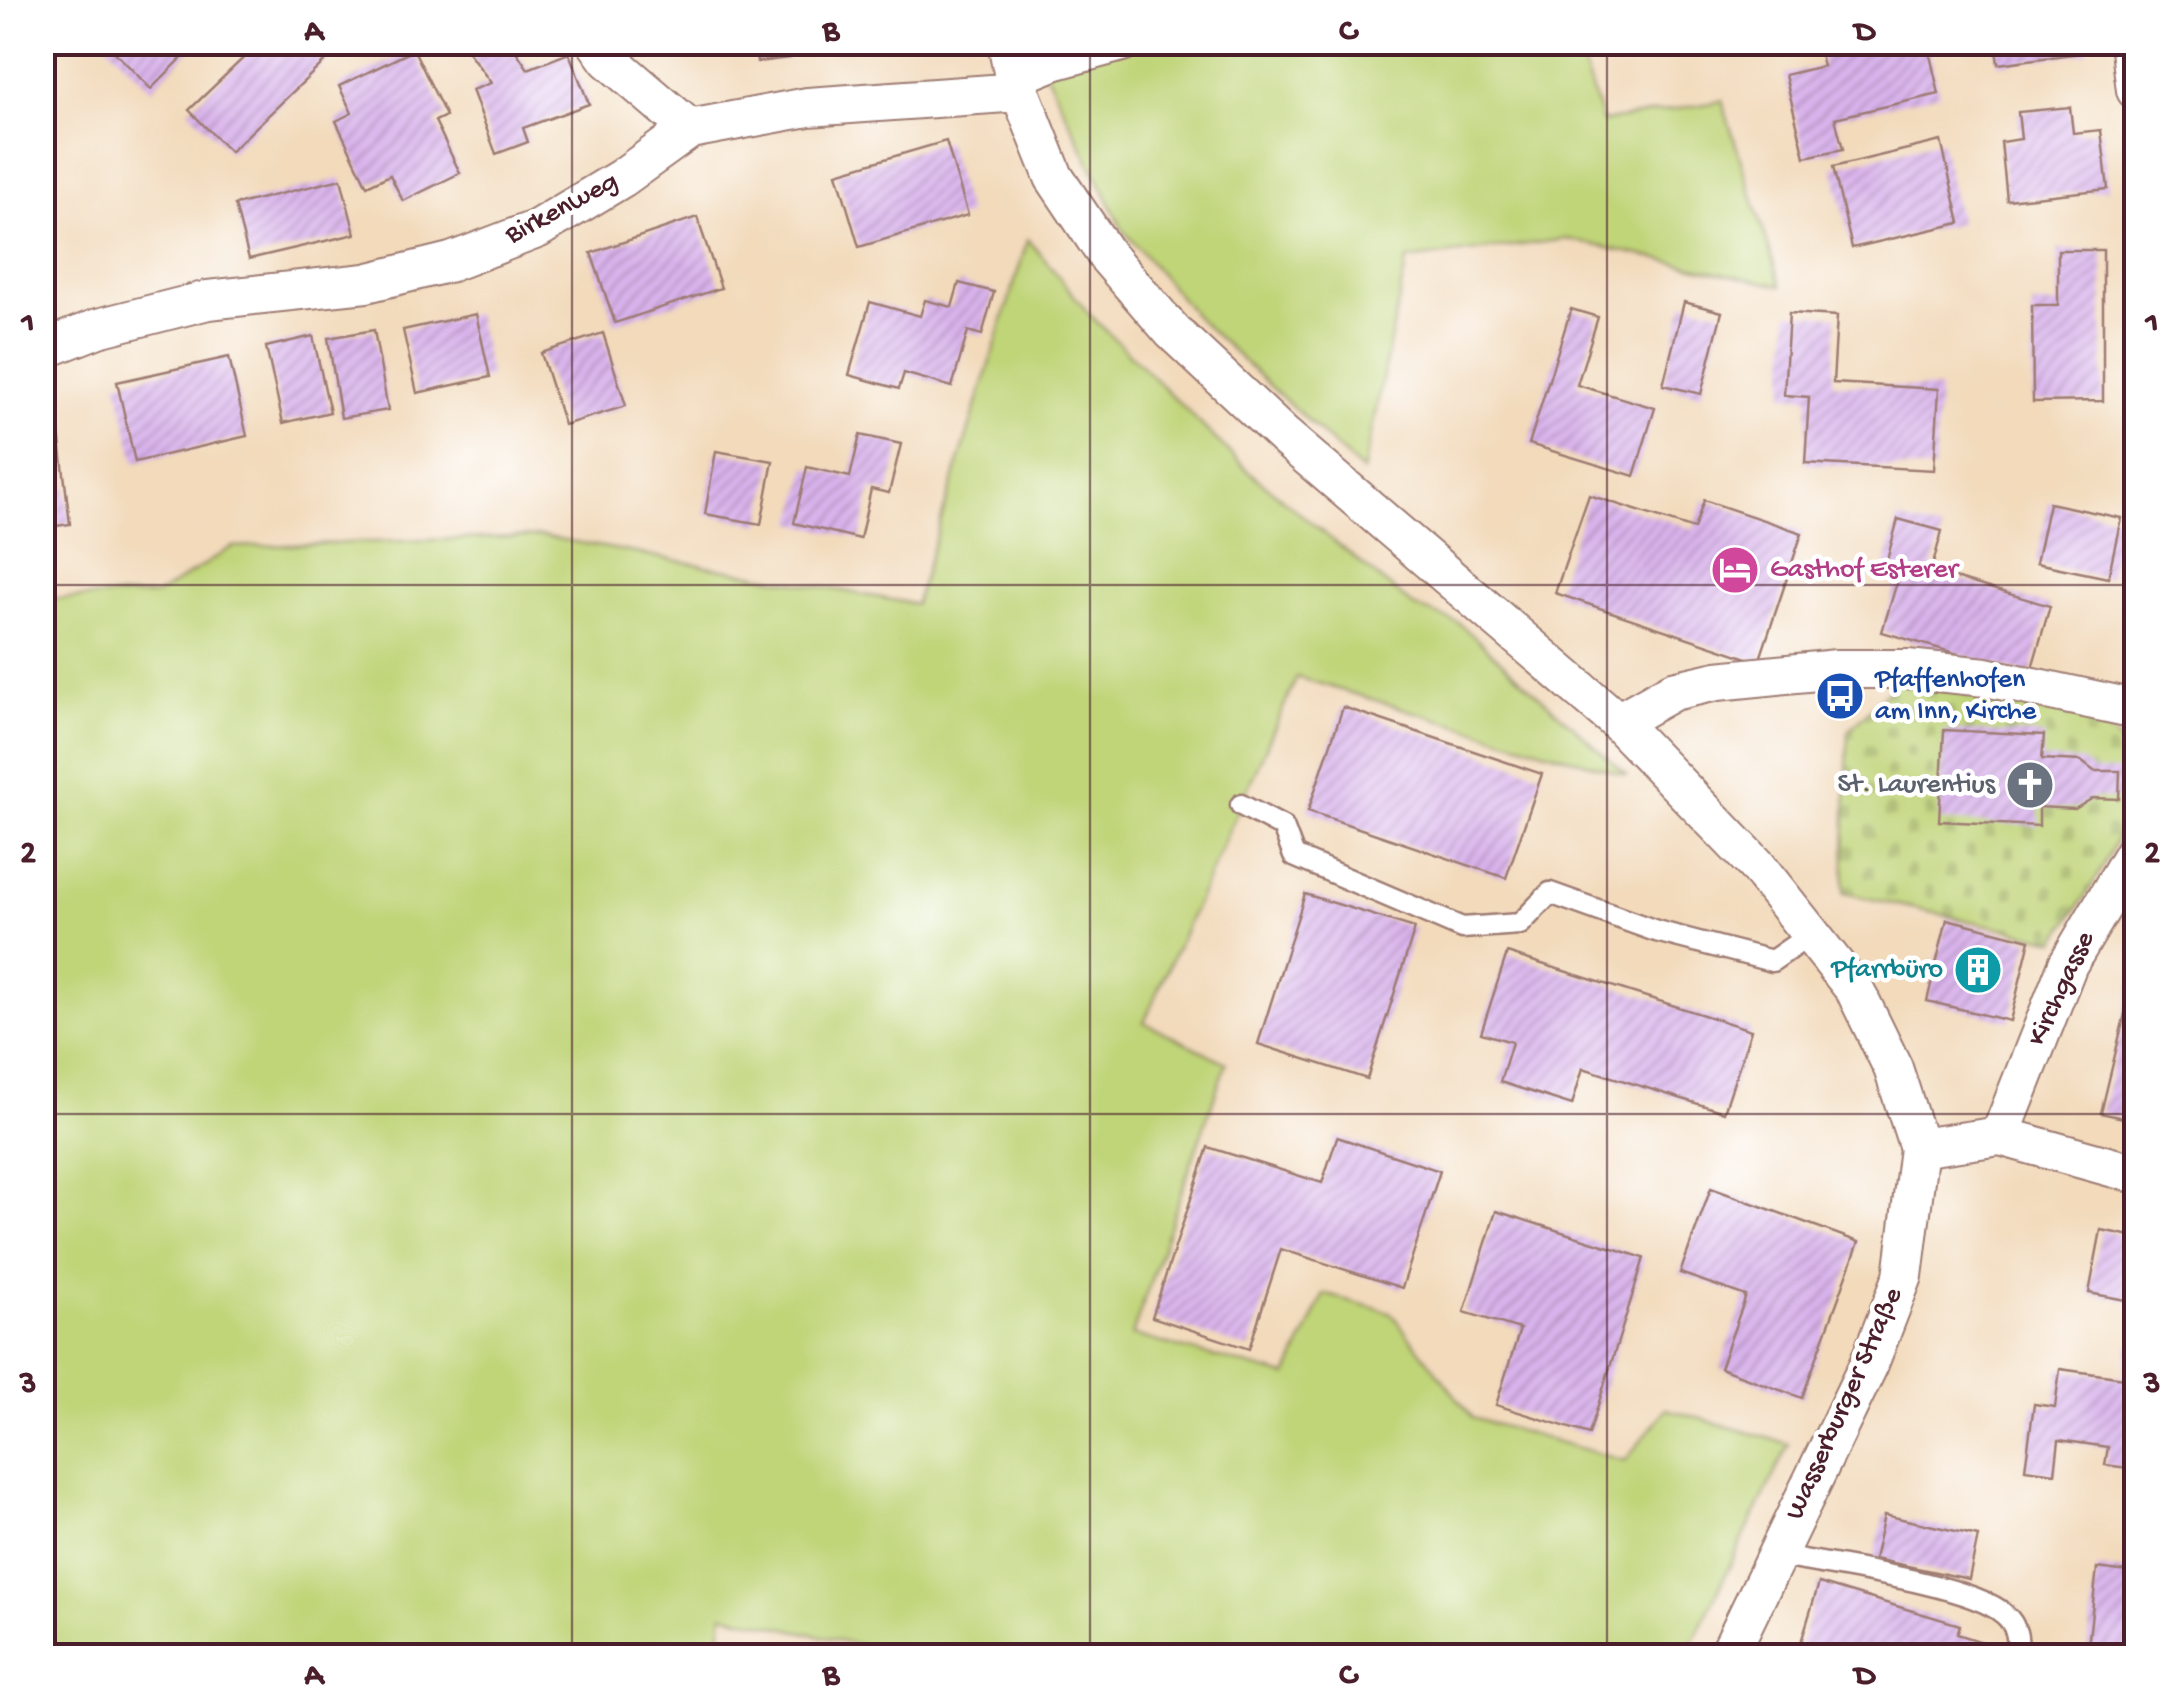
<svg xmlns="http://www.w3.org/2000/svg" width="2179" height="1699" font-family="'Gochi Hand',sans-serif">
<defs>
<pattern id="cemetery-stones" width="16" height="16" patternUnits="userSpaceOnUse" patternTransform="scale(2.5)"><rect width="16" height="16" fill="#c0d478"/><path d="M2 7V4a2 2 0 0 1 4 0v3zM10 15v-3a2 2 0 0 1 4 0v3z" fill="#a6b668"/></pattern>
<pattern id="building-hatch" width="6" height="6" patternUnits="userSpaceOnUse" patternTransform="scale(2.5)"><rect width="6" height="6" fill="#d9b3ec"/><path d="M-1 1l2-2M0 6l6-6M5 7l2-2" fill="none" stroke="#b291bf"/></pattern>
</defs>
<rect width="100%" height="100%" fill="#fff"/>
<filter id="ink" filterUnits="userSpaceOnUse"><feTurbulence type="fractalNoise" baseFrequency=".01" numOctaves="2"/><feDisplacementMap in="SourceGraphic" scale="20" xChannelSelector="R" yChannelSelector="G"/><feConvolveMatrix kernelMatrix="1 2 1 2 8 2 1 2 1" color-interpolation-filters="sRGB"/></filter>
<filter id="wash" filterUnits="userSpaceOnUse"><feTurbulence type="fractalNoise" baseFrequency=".0048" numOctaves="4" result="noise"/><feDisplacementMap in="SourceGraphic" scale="40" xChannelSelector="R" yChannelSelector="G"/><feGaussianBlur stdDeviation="2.25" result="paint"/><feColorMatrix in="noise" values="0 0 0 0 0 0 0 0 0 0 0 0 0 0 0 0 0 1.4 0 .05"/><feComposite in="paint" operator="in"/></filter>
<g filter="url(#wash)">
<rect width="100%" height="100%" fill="#f2dabb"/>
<!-- green -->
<g fill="#c0d478" stroke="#857a52" stroke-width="2.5">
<path d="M1031,43h545l26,79 120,-21 59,185 -214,-47 -160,21 -44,212 -164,-152 -76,-90z"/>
<path d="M1028,239l61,75 159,157 165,135 46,17 168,152 -330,-98 -153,345 82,41 -94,272 155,41 37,-82 66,18 83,106 152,43 41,-52 123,35 -103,212h-778l-185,-42 -5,42h-675l-1,-1057 115,-4 75,-48 310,-11 373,68z"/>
</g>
<!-- cemetery -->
<path fill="url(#cemetery-stones)" stroke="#857a52" stroke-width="2.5" d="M1896,682l185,28 55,44c0,70 -42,130 -80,186l-212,-47 4,-161z"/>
<g id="blocks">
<!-- building -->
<g fill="url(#building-hatch)">
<path d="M105,42h93l-47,47z"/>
<path d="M260,42h85l-115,110 -41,-42z"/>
<path d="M461,42h49l18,27 41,-16 20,51 -66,24 5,14 -32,12 -24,-64 19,-7z"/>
<path d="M754,42h34l2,16 -33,4z"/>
<path d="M1817,42h110l12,52 -104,24 8,31 -38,8 -20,-82 38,-9z"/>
<path d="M1995,42h92l1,10 -90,12z"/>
<path d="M414,50l32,66 -11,5 25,52 -57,28 -13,-26 -23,11 -31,-65 16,-8 -13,-27z"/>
<path d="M2070,107l3,26 28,-3 7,59 -101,11 -6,-58 20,-3 -3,-27z"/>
<path d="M946,141l22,74 -109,32 -22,-74z"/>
<path d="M1941,141l19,82 -108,25 -19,-81z"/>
<path d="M341,179l14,55 -106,25 -14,-54z"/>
<path d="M697,217l24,71 -106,35 -24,-70z"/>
<path d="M2058,250h45v151l-70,1 -1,-97h26z"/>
<path d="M959,283l35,9 -12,43 -14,-4 -16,56 -48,-14 -5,16 -50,-14 21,-73 50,14 5,-16 27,7z"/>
<path d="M1684,302l38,10 -21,82 -38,-9z"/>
<path d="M1571,309l27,8 -21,68 78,23 -21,68 -105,-32z"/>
<path d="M1789,313l48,3 -4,67 106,6 -5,81 -129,-7 4,-66 -25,-2z"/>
<path d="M476,314l14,63 -73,16 -14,-63z"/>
<path d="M374,330l14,80 -47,8 -13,-80z"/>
<path d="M603,333l23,73 -62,19 -23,-72z"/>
<path d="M313,336l17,76 -47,11 -17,-76z"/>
<path d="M229,357l18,79 -112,26 -18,-80z"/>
<path d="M56,407l14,117 -28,4v-119z"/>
<path d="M860,435l41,9 -12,49 -18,-4 -11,50 -66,-16 13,-56 43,10z"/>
<path d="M716,451l57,10 -12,63 -56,-10z"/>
<path d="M1589,495l105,34 10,-29 98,33 -43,129 -204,-69z"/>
<path d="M2049,503l72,15 -13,60 -72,-15z"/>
<path d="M1898,519l44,12 -11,40 119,35 -20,69 -148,-43 16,-53 -15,-4z"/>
<path d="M1343,707l199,67 -36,104 -198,-67z"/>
<path d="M1944,730l100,5 -2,24 39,2 13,10h26l-1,28 -26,-1 -18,11 -36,-2v19l-100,-5z"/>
<path d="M1305,894l110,34 -48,151 -109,-35z"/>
<path d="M1947,919l83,21 -20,81 -83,-20z"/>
<path d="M1507,953l244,77 -27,82 -141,-44 -11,37 -72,-23 12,-40 -31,-9z"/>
<path d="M2135,972h1v149l-35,-8z"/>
<path d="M1337,1137l103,34 -38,117 -121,-39 -32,100 -97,-32 56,-170 114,36z"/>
<path d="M1711,1188l148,54 -57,156 -82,-30 26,-72 -66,-23z"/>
<path d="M1496,1211l148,47 -55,176 -93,-29 24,-76 -56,-17z"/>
<path d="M2101,1230l35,7v65l-47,-9z"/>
<path d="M2129,1345l7,1v123l-31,-4 3,-18 -49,-7 -4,33 -30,-4 9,-65 21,3 5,-38 64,9z"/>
<path d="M1884,1515l94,21 -9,43 -95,-20z"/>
<path d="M2097,1568l39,5v83h-49z"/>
<path d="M1819,1583l141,42 -3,9 26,8 -4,14h-156l-24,-7z"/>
</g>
</g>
</g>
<g filter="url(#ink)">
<use href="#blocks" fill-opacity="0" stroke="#9e7c73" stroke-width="2.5"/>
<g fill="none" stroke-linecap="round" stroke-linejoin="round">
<!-- service casing -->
<g stroke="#9e7c73" stroke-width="25">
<g id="service">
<path d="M1241,805l42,22 11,29 168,72 58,-4 30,-31 106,38 116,30 39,-27"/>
<path d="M1776,1555c50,10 195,29 228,59 14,12 14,25 14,42"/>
</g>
</g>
<!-- minor casing -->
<g stroke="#9e7c73" stroke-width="42">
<g id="minor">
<path d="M596,42l12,17 82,70"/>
<path d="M1007,42l7,35 40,100 53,79 66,76 111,104 334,286 138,143 99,125 38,78 26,80 -16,128 -34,88 -141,292"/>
<path d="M2130,42l6,48"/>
<path d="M1014,77l39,-16 69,-19"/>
<path d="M42,350l56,-22 110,-28 158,-17 85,-21 86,-33 85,-51 68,-49 118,-22 212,-15"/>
<path d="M1618,722l55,-31 44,-10 120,-12h70l79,8 150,32"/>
<path d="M2000,1136l68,-172 68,-115"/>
<path d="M1919,1148l81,-12 136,38"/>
</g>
</g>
<!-- service -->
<use href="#service" stroke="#fff" stroke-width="20"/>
<!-- minor -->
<use href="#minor" stroke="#fff" stroke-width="38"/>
</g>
</g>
<!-- grid -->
<path fill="none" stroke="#4a1f2b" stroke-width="2.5" stroke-opacity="0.55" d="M572,42v1614M1090,42v1614M1607,42v1614M42,585h2094M42,1114h2094"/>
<!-- icons -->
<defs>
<g id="hotel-disc" transform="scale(2.5)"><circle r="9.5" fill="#d1479c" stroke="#fff"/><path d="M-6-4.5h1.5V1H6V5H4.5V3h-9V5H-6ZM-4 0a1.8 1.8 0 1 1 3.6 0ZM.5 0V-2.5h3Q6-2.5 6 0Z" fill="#fff"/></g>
<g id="bus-disc" transform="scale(2.5)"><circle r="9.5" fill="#1a4fb4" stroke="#fff"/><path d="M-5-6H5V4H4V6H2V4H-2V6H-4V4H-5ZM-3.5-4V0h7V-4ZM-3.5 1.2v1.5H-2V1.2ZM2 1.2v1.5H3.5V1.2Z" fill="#fff"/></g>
<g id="church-disc" transform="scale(2.5)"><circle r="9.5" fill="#6b7280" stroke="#fff"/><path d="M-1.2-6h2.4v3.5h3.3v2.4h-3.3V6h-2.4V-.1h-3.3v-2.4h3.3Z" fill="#fff"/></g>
<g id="building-disc" transform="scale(2.5)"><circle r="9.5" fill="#0f9aa8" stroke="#fff"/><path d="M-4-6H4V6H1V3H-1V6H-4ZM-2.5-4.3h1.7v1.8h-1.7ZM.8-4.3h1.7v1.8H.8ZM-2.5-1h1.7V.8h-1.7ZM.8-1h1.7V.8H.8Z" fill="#fff"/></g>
</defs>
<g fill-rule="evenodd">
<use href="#hotel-disc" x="1735" y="570"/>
<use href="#bus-disc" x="1840" y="696"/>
<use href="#church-disc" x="2030" y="785"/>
<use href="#building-disc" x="1978" y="970"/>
</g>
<g text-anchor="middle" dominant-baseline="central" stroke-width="9" stroke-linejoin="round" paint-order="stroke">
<!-- street labels -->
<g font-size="28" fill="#4a1f2b" stroke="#fff">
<text transform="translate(562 209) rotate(-28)">Birkenweg</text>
<text transform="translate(2062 989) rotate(-65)">Kirchgasse</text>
<text transform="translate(1845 1404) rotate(-66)">Wasserburger Straße</text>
</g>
<!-- hotel labels -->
<g font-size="28" fill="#b23c85" stroke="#fff" text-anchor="start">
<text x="1770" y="570">Gasthof Esterer</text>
</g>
<!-- transit labels -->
<g font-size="28" fill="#164399" stroke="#fff" text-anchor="start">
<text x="1875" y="680">Pfaffenhofen<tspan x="1875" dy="32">am Inn, Kirche</tspan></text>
</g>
<!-- worship labels -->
<g font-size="28" fill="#5b616d" stroke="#fff" text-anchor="end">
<text x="1995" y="785">St. Laurentius</text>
</g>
<!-- culture labels -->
<g font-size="28" fill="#0d838f" stroke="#fff" text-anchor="end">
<text x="1943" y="970">Pfarrbüro</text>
</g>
</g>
<!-- margin -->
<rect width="2179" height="1699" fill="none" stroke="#fff" stroke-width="110"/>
<rect x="55" y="55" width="2069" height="1589" fill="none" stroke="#4a1f2b" stroke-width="4"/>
<g font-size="32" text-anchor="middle" font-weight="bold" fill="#4a1f2b">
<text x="314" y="39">A</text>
<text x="831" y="39">B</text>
<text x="1348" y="39">C</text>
<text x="1865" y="39">D</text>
<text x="28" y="331">1</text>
<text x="2152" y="331">1</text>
<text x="28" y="861">2</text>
<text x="2152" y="861">2</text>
<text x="28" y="1391">3</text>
<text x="2152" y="1391">3</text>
<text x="314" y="1683">A</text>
<text x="831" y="1683">B</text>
<text x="1348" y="1683">C</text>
<text x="1865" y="1683">D</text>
</g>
</svg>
